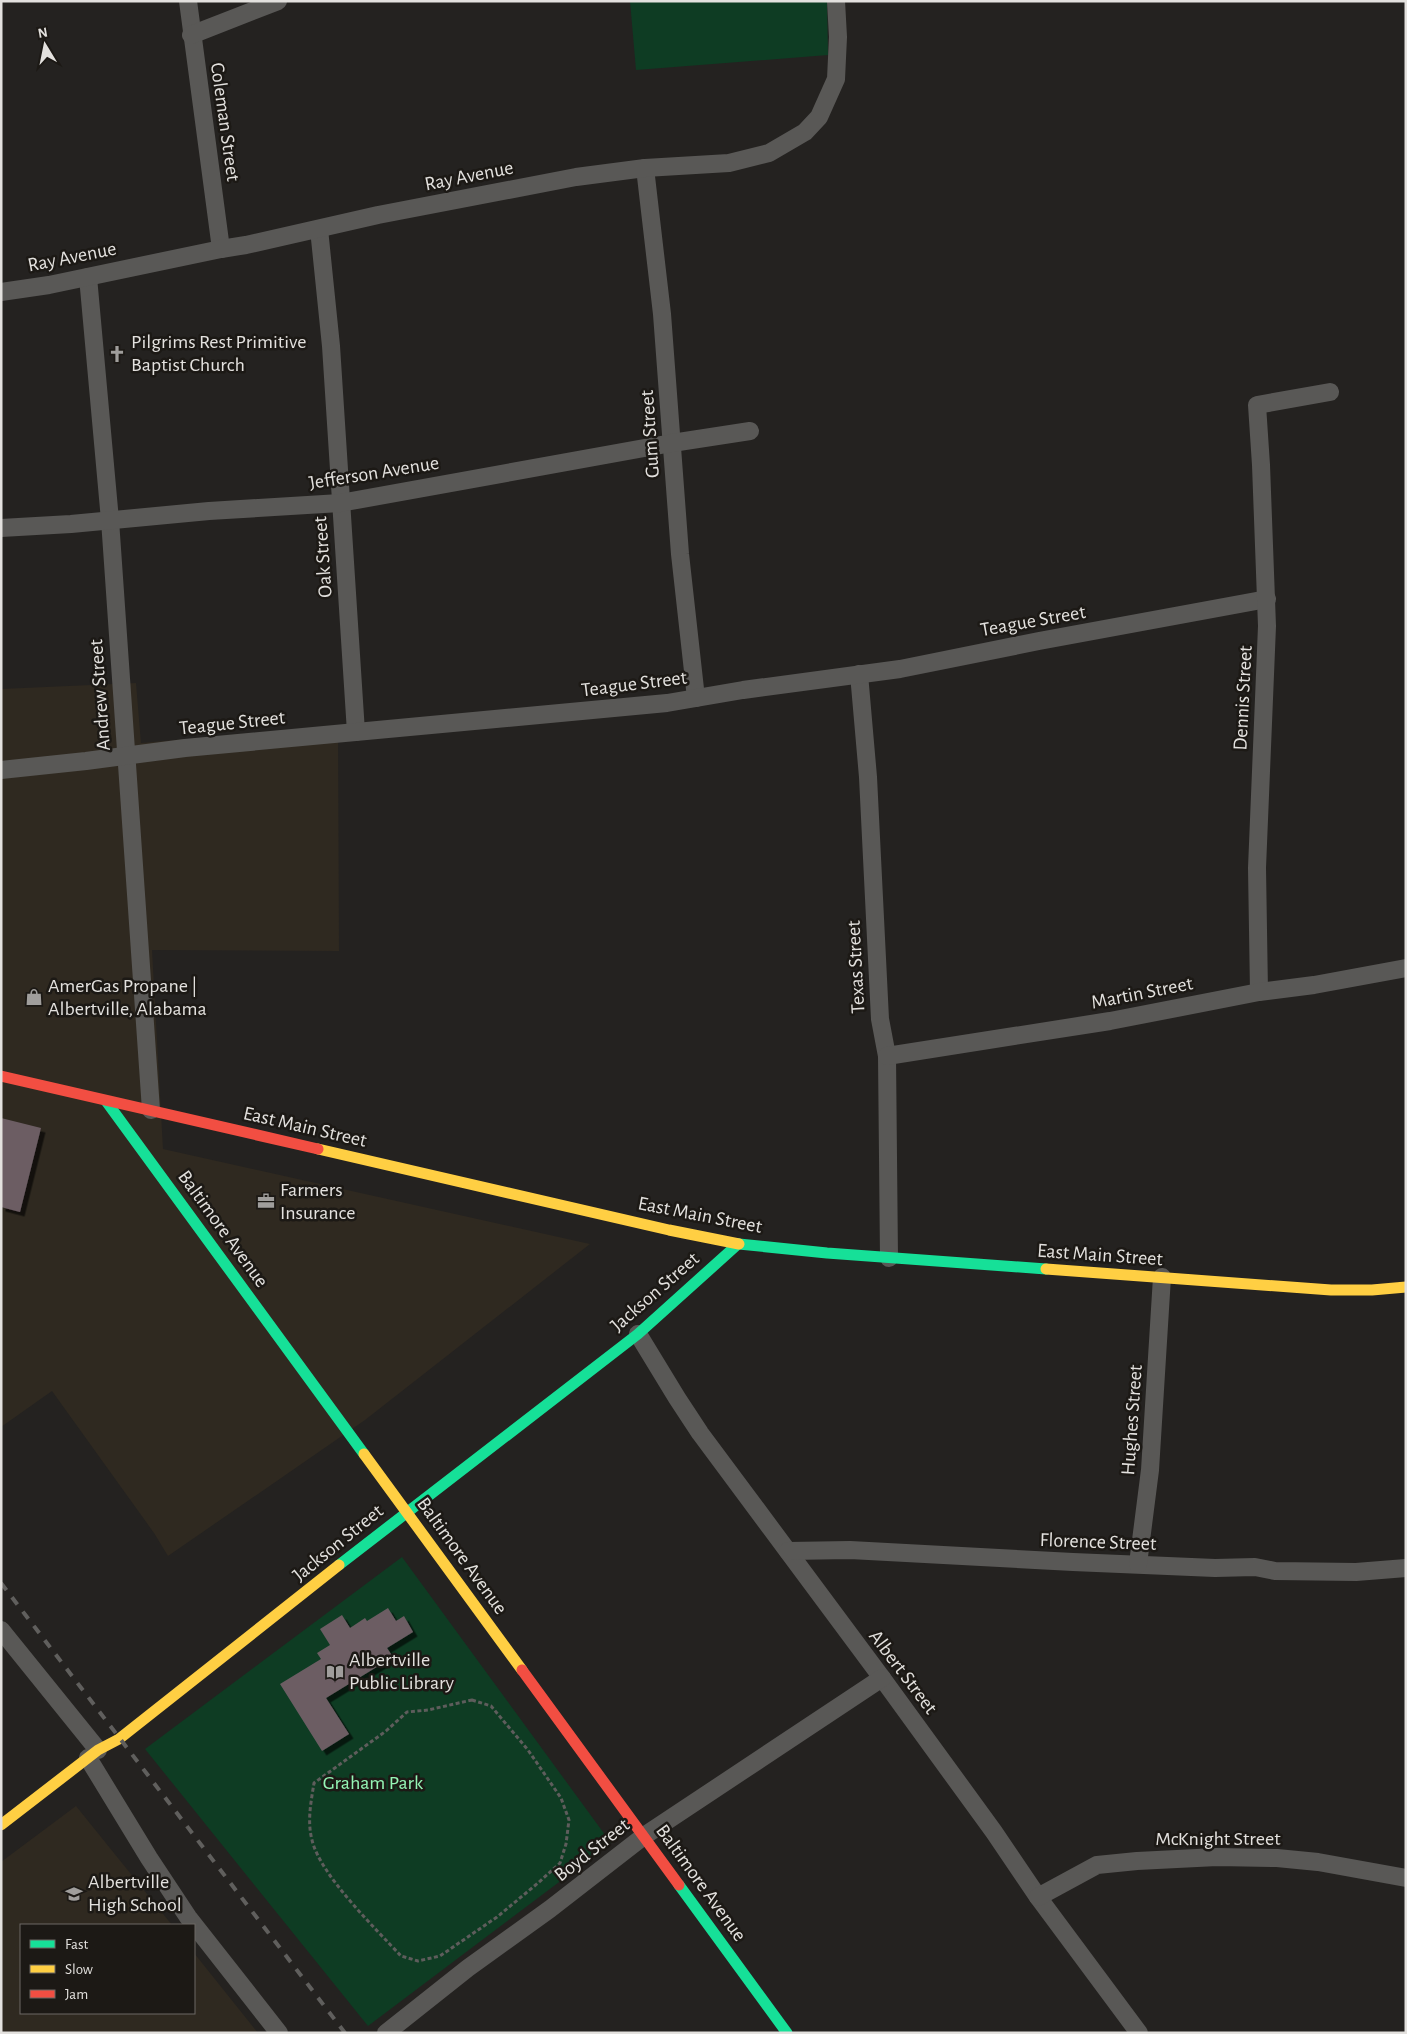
<svg xmlns="http://www.w3.org/2000/svg" width="1407" height="2034" font-family="'Alegreya Sans',sans-serif">
<defs>
<filter id="shadow"><feDropShadow dx="4.5" dy="4.5" stdDeviation="0" flood-color="#0009"/></filter>
</defs>
<rect width="100%" height="100%" fill="#242220"/>
<!-- built -->
<g fill="#2f2920">
<path d="M136,683l5,60 197,-17 1,225 -187,-1 11,199 427,95 -225,176 -197,136 -14,-23 -102,-142 -51,36v-738z"/>
<path d="M76,1806l96,119h-151v88h173v-60l64,80h-257v-171z"/>
</g>
<!-- green -->
<g fill="#0e3c23">
<path d="M630,1h197l1,54 -192,15z"/>
<path d="M402,1557l209,286 -243,183 -223,-277z"/>
</g>
<!-- building -->
<g fill="#6c5d64" filter="url(#shadow)">
<path d="M1,1118l40,10 -21,84 -19,-5z"/>
<path d="M388,1608l8,13 8,-5 9,16 -26,16 6,9 -67,41 23,36 -27,17 -42,-67 41,-25 -4,-6 13,-8 -10,-16 22,-14 8,13 15,-10 2,3z"/>
</g>
<g fill="none" stroke-linecap="round" stroke-linejoin="round">
<!-- path -->
<path stroke="#5e5d5c" stroke-width="3" stroke-dasharray="4 2.5" stroke-linecap="butt" d="M472,1700l19,6 37,44 33,48 8,22 -3,24 -6,19 -22,20 -41,34 -57,39 -22,5 -17,-5c-25,-27 -81,-81 -89,-116 -5,-19 -1,-38 2,-57l72,-52 21,-19 21,-2z"/>
<!-- street -->
<g stroke="#595856" stroke-width="18">
<path d="M188,1l33,248"/>
<path d="M191,35l87,-34"/>
<path d="M645,168l17,146 18,240 16,144"/>
<path d="M319,229l12,117 25,386"/>
<path d="M88,277l22,243 41,590"/>
<path d="M1,292l48,-7 172,-36 25,-4 132,-30 198,-38 69,-9 84,-5 40,-10 36,-21 14,-15 17,-38 2,-42 -2,-36"/>
<path d="M1,528l70,-4 138,-13 131,-8 332,-60 78,-12"/>
<path d="M859,674l9,103 12,242 7,37 2,202"/>
<path d="M1,770l85,-9 99,-13 482,-45 76,-13 157,-21 139,-28 228,-42"/>
<path d="M1259,992l-2,-124 10,-242 -6,-161 -4,-60 73,-13"/>
<path d="M887,1056l223,-35 149,-29 55,-7 92,-17"/>
<path d="M638,1334l39,64 23,35 182,245 112,154 44,65 101,136"/>
<path d="M788,1551l62,-1 223,12 142,6 40,-1 20,4 81,1 50,-4"/>
<path d="M1138,1564l12,-94 12,-193"/>
<path d="M1,1630l97,120"/>
<path d="M88,1758l61,100 39,59 91,116"/>
<path d="M1038,1897l59,-32 40,-4 80,-4 60,1 41,4 88,16"/>
<path d="M386,2033l82,-65 82,-59 94,-73 238,-158"/>
</g>
<!-- fast -->
<g stroke="#16e098" stroke-width="11">
<path d="M106,1101l258,353"/>
<path d="M739,1244l88,9 219,16"/>
<path d="M339,1565l299,-231 100,-90"/>
<path d="M679,1885l108,148"/>
</g>
<!-- slow -->
<g stroke="#ffcf43" stroke-width="11">
<path d="M318,1149l351,81 70,14"/>
<path d="M1046,1269l285,21h41l34,-3"/>
<path d="M364,1454l158,216"/>
<path d="M1,1825l97,-75 21,-11 220,-174"/>
</g>
<!-- jam -->
<g stroke="#f24e42" stroke-width="11">
<path d="M1,1076l317,73"/>
<path d="M522,1670l157,215"/>
</g>
<!-- rail -->
<path stroke="#605f5d" stroke-width="4" stroke-dasharray="9 9" stroke-linecap="butt" d="M1,1583l344,450"/>
</g>
<!-- icons -->
<defs>
<g id="church-bare" transform="scale(1.35)"><path d="M-1.2-6h2.4v3.5h3.3v2.4h-3.3V6h-2.4V-.1h-3.3v-2.4h3.3Z" fill="#a09e9c" stroke="#1c1915" stroke-width="2.5" paint-order="stroke"/></g>
<g id="shop-bare" transform="scale(1.35)"><path d="M-5-2.5h2.3a2.7 3.5 0 0 1 5.4 0H5L5.5 6h-11ZM-1.5-2.5h3a1.5 2.3 0 0 0-3 0Z" fill="#a09e9c" stroke="#1c1915" stroke-width="2.5" paint-order="stroke"/></g>
<g id="office-bare" transform="scale(1.35)"><path d="M-6-3h4V-5.5h4V-3h4V5H-6ZM-1-4.5V-3h2v-1.5ZM-6 0V1H6V0Z" fill="#a09e9c" stroke="#1c1915" stroke-width="2.5" paint-order="stroke"/></g>
<g id="library-bare" transform="scale(1.35)"><path d="M-6-4Q-3-5.5-.7-3.5V5Q-3 3-6 4ZM6-4Q3-5.5 .7-3.5V5Q3 3 6 4Z" fill="#a09e9c" stroke="#1c1915" stroke-width="2.5" paint-order="stroke"/></g>
<g id="school-bare" transform="scale(1.35)"><path d="M0-5L7-2L0 1L-7-2ZM-4 1L0 2.5L4 1V4Q0 6-4 4Z" fill="#a09e9c" stroke="#1c1915" stroke-width="2.5" paint-order="stroke"/></g>
</defs>
<g fill-rule="evenodd">
<use href="#church-bare" x="117" y="354"/>
<use href="#shop-bare" x="34" y="997"/>
<use href="#office-bare" x="266" y="1201"/>
<use href="#library-bare" x="335" y="1672"/>
<use href="#school-bare" x="74" y="1894"/>
</g>
<g text-anchor="middle" dominant-baseline="central" stroke-width="5" stroke-linejoin="round" paint-order="stroke">
<!-- street labels -->
<g font-size="20" fill="#e3e1de" stroke="#1c1915">
<text transform="translate(225 122) rotate(82)">Coleman Street</text>
<text transform="translate(469 176) rotate(-11)">Ray Avenue</text>
<text transform="translate(72 257) rotate(-11)">Ray Avenue</text>
<text transform="translate(650 434) rotate(-94)">Gum Street</text>
<text transform="translate(374 473) rotate(-9)">Jefferson Avenue</text>
<text transform="translate(323 557) rotate(-94)">Oak Street</text>
<text transform="translate(1033 621) rotate(-10)">Teague Street</text>
<text transform="translate(634 684) rotate(-7)">Teague Street</text>
<text transform="translate(100 695) rotate(-94)">Andrew Street</text>
<text transform="translate(1243 698) rotate(-87)">Dennis Street</text>
<text transform="translate(232 723) rotate(-6)">Teague Street</text>
<text transform="translate(856 967) rotate(-93)">Texas Street</text>
<text transform="translate(1142 993) rotate(-11)">Martin Street</text>
<text transform="translate(305 1127) rotate(13)">East Main Street</text>
<text transform="translate(700 1215) rotate(11)">East Main Street</text>
<text transform="translate(223 1229) rotate(54)">Baltimore Avenue</text>
<text transform="translate(1100 1255) rotate(4)">East Main Street</text>
<text transform="translate(655 1292) rotate(-41)">Jackson Street</text>
<text transform="translate(1132 1420) rotate(-86)">Hughes Street</text>
<text transform="translate(1098 1542) rotate(2)">Florence Street</text>
<text transform="translate(338 1543) rotate(-39)">Jackson Street</text>
<text transform="translate(462 1556) rotate(54)">Baltimore Avenue</text>
<text transform="translate(903 1672) rotate(53)">Albert Street</text>
<text x="1218" y="1839">McKnight Street</text>
<text transform="translate(592 1850) rotate(-38)">Boyd Street</text>
<text transform="translate(701 1883) rotate(54)">Baltimore Avenue</text>
</g>
<!-- poi labels -->
<g font-size="20" fill="#e3e1de" stroke="#1c1915" text-anchor="start">
<text x="131" y="342">Pilgrims Rest Primitive<tspan x="131" dy="23">Baptist Church</tspan></text>
<text x="48" y="986">AmerGas Propane |<tspan x="48" dy="23">Albertville, Alabama</tspan></text>
<text x="280" y="1190">Farmers<tspan x="280" dy="23">Insurance</tspan></text>
<text x="349" y="1660">Albertville<tspan x="349" dy="23">Public Library</tspan></text>
<text x="88" y="1882">Albertville<tspan x="88" dy="23">High School</tspan></text>
</g>
<!-- park labels -->
<g font-size="20" fill="#95f6b6" stroke="#1c1915">
<text x="373" y="1783">Graham Park</text>
</g>
</g>
<!-- border -->
<rect width="1407" height="2034" fill="none" stroke="#e3e1de" stroke-width="5"/>
<!-- legend -->
<rect x="20" y="1924" width="175" height="90" fill="#1c1915" stroke="#6c6965"/>
<rect x="30" y="1940" width="25" height="8" fill="#16e098" stroke="#6c6965"/>
<text x="65" y="1949" font-size="15" fill="#e3e1de">Fast</text>
<rect x="30" y="1965" width="25" height="8" fill="#ffcf43" stroke="#6c6965"/>
<text x="65" y="1974" font-size="15" fill="#e3e1de">Slow</text>
<rect x="30" y="1990" width="25" height="8" fill="#f24e42" stroke="#6c6965"/>
<text x="65" y="1999" font-size="15" fill="#e3e1de">Jam</text>
<!-- north arrow -->
<g transform="translate(45 45) rotate(350)" stroke="#1c1915" stroke-width="4" paint-order="stroke">
<path d="M0-4L9 19L0 12L-9 19Z" fill="#e3e1de"/>
<text y="-8" font-size="14" font-weight="bold" text-anchor="middle" fill="#e3e1de">N</text>
</g>
</svg>
